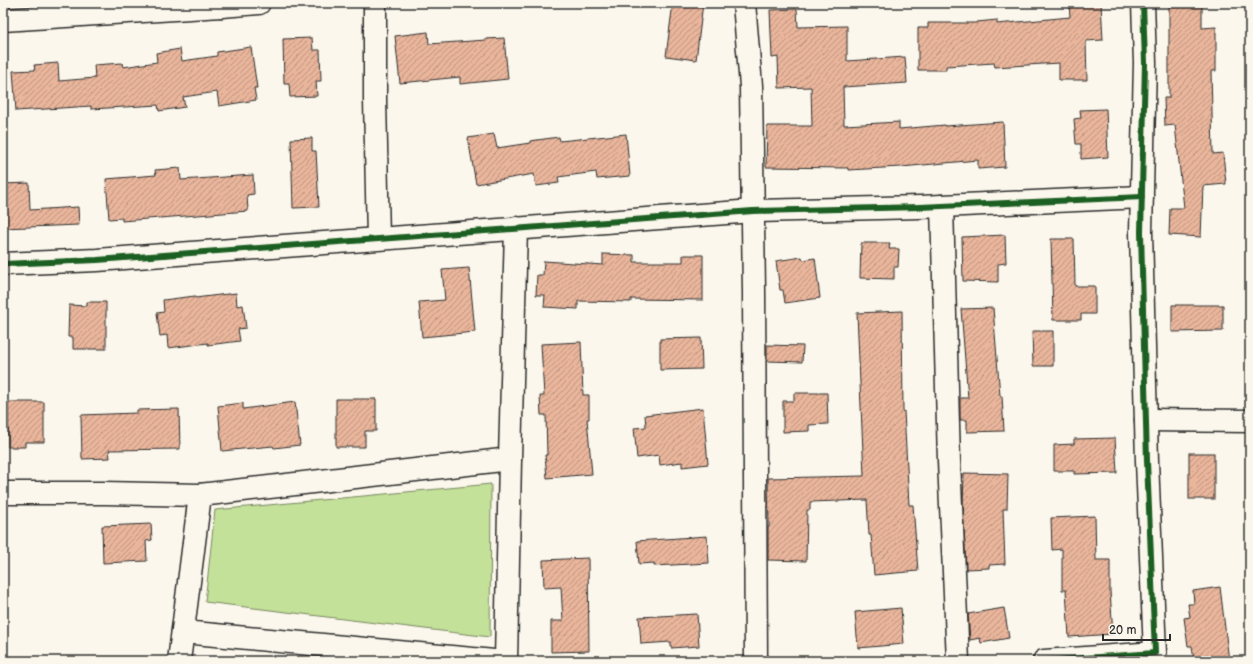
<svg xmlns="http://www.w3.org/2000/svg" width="1253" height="664" font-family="'Balsamiq Sans',sans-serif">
<defs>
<pattern id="building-hatch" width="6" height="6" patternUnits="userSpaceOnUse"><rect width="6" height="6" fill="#e9b59b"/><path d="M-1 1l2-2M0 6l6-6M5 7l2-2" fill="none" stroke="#bd937f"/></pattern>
</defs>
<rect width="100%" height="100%" fill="#fbf7ec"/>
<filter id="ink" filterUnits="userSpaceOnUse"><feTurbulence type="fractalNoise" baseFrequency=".025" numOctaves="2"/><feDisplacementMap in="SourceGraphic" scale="8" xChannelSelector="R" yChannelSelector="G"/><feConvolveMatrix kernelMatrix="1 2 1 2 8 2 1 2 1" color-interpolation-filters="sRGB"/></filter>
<g filter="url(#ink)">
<!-- park -->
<path fill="#c4e199" stroke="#788662" d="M491,484l-1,153 -285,-35 10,-92z"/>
<!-- building -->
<g fill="url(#building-hatch)" stroke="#2b2b2b">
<path d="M673,3h30l-7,57 -30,-4z"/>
<path d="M1069,3h32l2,37 -17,1 1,39h-28v-17l-64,4 -1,-4 -48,3v4h-28v-42h10v-5h49v-1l20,-2v4l73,-7z"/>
<path d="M1169,3h33v25l14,-1v44h-5l2,83 10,-1 3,31 -23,2 -2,51 -32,-2 1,-27h14l-9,-83 -10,1 -1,-28h5z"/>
<path d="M797,9l1,18 49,-1v35l58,-4 2,26 -64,4 1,38 55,-3v7l46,-4v1l58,-4 2,45 -27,2v-9l-77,7 -53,3v-2l-82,-1 1,-41h45l-1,-39 -32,1 -1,-31 -6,1 -2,-48z"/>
<path d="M428,32l1,12 57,-4v-1l18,-1 4,41 -48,5v-7l-60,6 -5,-47z"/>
<path d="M312,38l1,12h7l1,31h-5l1,15 -27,1 -1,-13h-5l-1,-45z"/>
<path d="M251,47l6,41h-3l2,12 -37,6 -2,-14 -34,5 2,10 -26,4 -1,-6 -67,4v-3l-75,5 -3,-40 22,-1 -1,-5 24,-2 1,18 36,-3 -1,-13 28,-2 1,4 34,-5 -1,-9 24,-4 2,12 35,-5v-4z"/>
<path d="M1106,109l2,48 -27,2v-15h-5l-2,-25 7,-1 -1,-8z"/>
<path d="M494,134l3,14 33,-5v-2l29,-4 1,4 66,-7 4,42 -33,3 -1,-7 -38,5 1,6 -23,3 -2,-12 -58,10 -8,-46z"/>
<path d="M312,138v13h4l3,56 -26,1 -2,-69z"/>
<path d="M180,168l1,12 72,-5 1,19 -7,1 1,16 -126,10v-3l-13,1 -3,-40 50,-4 -1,-5z"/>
<path d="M29,183l1,27 48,-3 1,18 -76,3v-44z"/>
<path d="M1005,235l1,28 -8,1v18l-35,-1 -1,-44z"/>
<path d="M1051,239h23l1,47h20v28h-14v6h-28z"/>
<path d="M861,243h29l-1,6h10l-1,18h-4v12l-34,-1z"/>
<path d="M603,254l31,1v7h49v-7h20v45l-72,-1v3l-53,-1v8l-34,-2 1,-12h-9l1,-20h6l1,-14 59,4z"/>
<path d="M802,257l1,3 12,-2 5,40 -35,5 -2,-13h-3l-4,-29z"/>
<path d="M469,268l6,64 -53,5 -3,-35 26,-2 -3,-30z"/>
<path d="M236,293l1,13 6,-1 3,23 -8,1 2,12 -32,4v-2l-40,5 -1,-13 -7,1 -3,-23 7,-1 -1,-12 32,-4v2z"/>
<path d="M87,302h19v47h-33v-12h-5l1,-32 18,1z"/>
<path d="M1172,305h51v26l-51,1z"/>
<path d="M993,308l7,88h2l2,35 -37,1v-12h-7v-22h8l-7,-89z"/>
<path d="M902,311l1,100h1l5,94h4l5,66 -44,4 -3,-40h-2l-2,-35 -57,2v8h-3l-1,51 -38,-1v-33h1l-1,-49 96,-2 -7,-163z"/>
<path d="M1032,331h21v35h-20z"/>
<path d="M701,338l1,31 -42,1v-31z"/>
<path d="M581,342l2,53h6v24h-2l5,55 -45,4 -2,-23h2l-1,-40h-5l-1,-19h4l-3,-52z"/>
<path d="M767,345l36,1 -1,16 -35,-1z"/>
<path d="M794,393h33l1,31 -19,1v6l-26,1v-31h11z"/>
<path d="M336,399h40v32h-11v16h-29z"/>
<path d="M8,402h36v40h-19v5h-17z"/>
<path d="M295,402l5,43 -26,3 -1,-2 -51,5 -4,-45 25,-3v6z"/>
<path d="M703,408l5,56 -26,3v-5l-22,3 -1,-10 -22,3 -3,-30 12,-1 -1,-12z"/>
<path d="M179,409l1,40 -71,1 1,8 -28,1 -1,-44 56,-2v-3z"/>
<path d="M1115,438l2,35 -43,1v-3h-20v-26l20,-1v-5z"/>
<rect x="1189" y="453" width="25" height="46"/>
<path d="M964,473l44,1 -1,35h-4l2,55 -16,1v3l-23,1 -3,-65z"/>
<path d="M1095,516l1,44h14v31l3,43 -44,3 -3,-47h-4v-41l-10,1 -1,-32z"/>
<path d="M151,524l1,16 -6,1 1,20 -44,2 -1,-37z"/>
<path d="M707,536l2,27 -55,3v-3l-15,1 -2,-23z"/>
<path d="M588,558l1,93 -38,1v-31h12l-2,-34 -17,1 -1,-28z"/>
<path d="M1220,587l9,74h-35l-2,-15h-4l-4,-28 6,-1 -2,-13h6l-1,-13z"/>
<path d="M901,608l3,36 -46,4 -3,-36z"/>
<path d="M1004,608l5,30 -28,5 -1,-5 -10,2 -2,-26z"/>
<path d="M697,614l2,32 -28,2v-6l-30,2 -2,-27z"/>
</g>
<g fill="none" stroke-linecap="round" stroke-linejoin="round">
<!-- minor casing -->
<g stroke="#2b2b2b" stroke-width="25">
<g id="minor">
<path d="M221,3v3l38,-3"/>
<path d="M375,3v97l3,138"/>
<path d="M744,3l7,83 3,205 2,370"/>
<path d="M3,20l218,-14"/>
<path d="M942,206l7,255 9,200"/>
<path d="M3,264l94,-4 656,-49 167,-4 222,-10"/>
<path d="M1146,420l104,1"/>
<path d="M3,493h101l96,2 310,-36"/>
<path d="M183,632l311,29"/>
<path d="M179,661l21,-166"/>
<path d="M506,661l4,-202 6,-231"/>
<path d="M1044,661l111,-8 -8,-192 -6,-229 4,-169 -2,-60"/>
</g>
</g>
<!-- minor -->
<use href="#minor" stroke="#fbf7ec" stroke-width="22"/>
<!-- cycleway casing -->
<g stroke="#fbf7ec" stroke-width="8">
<g id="cycleway">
<path d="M3,264l94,-4 656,-49 167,-4 222,-10"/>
<path d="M1044,661l111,-8 -8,-192 -6,-229 4,-169 -2,-60"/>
</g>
</g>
<!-- cycleway -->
<use href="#cycleway" stroke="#1b5e20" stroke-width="6"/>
</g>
</g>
<!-- margin -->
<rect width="1253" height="664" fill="none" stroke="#fbf7ec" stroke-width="16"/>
<rect x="8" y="8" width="1237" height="648" fill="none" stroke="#2b2b2b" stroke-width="1.5" filter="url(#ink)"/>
<!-- scale -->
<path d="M1103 634v6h67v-6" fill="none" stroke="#2b2b2b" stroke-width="2"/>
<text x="1109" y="634" font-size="12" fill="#2b2b2b" stroke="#fbf7ec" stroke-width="3" paint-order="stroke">20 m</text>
</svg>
